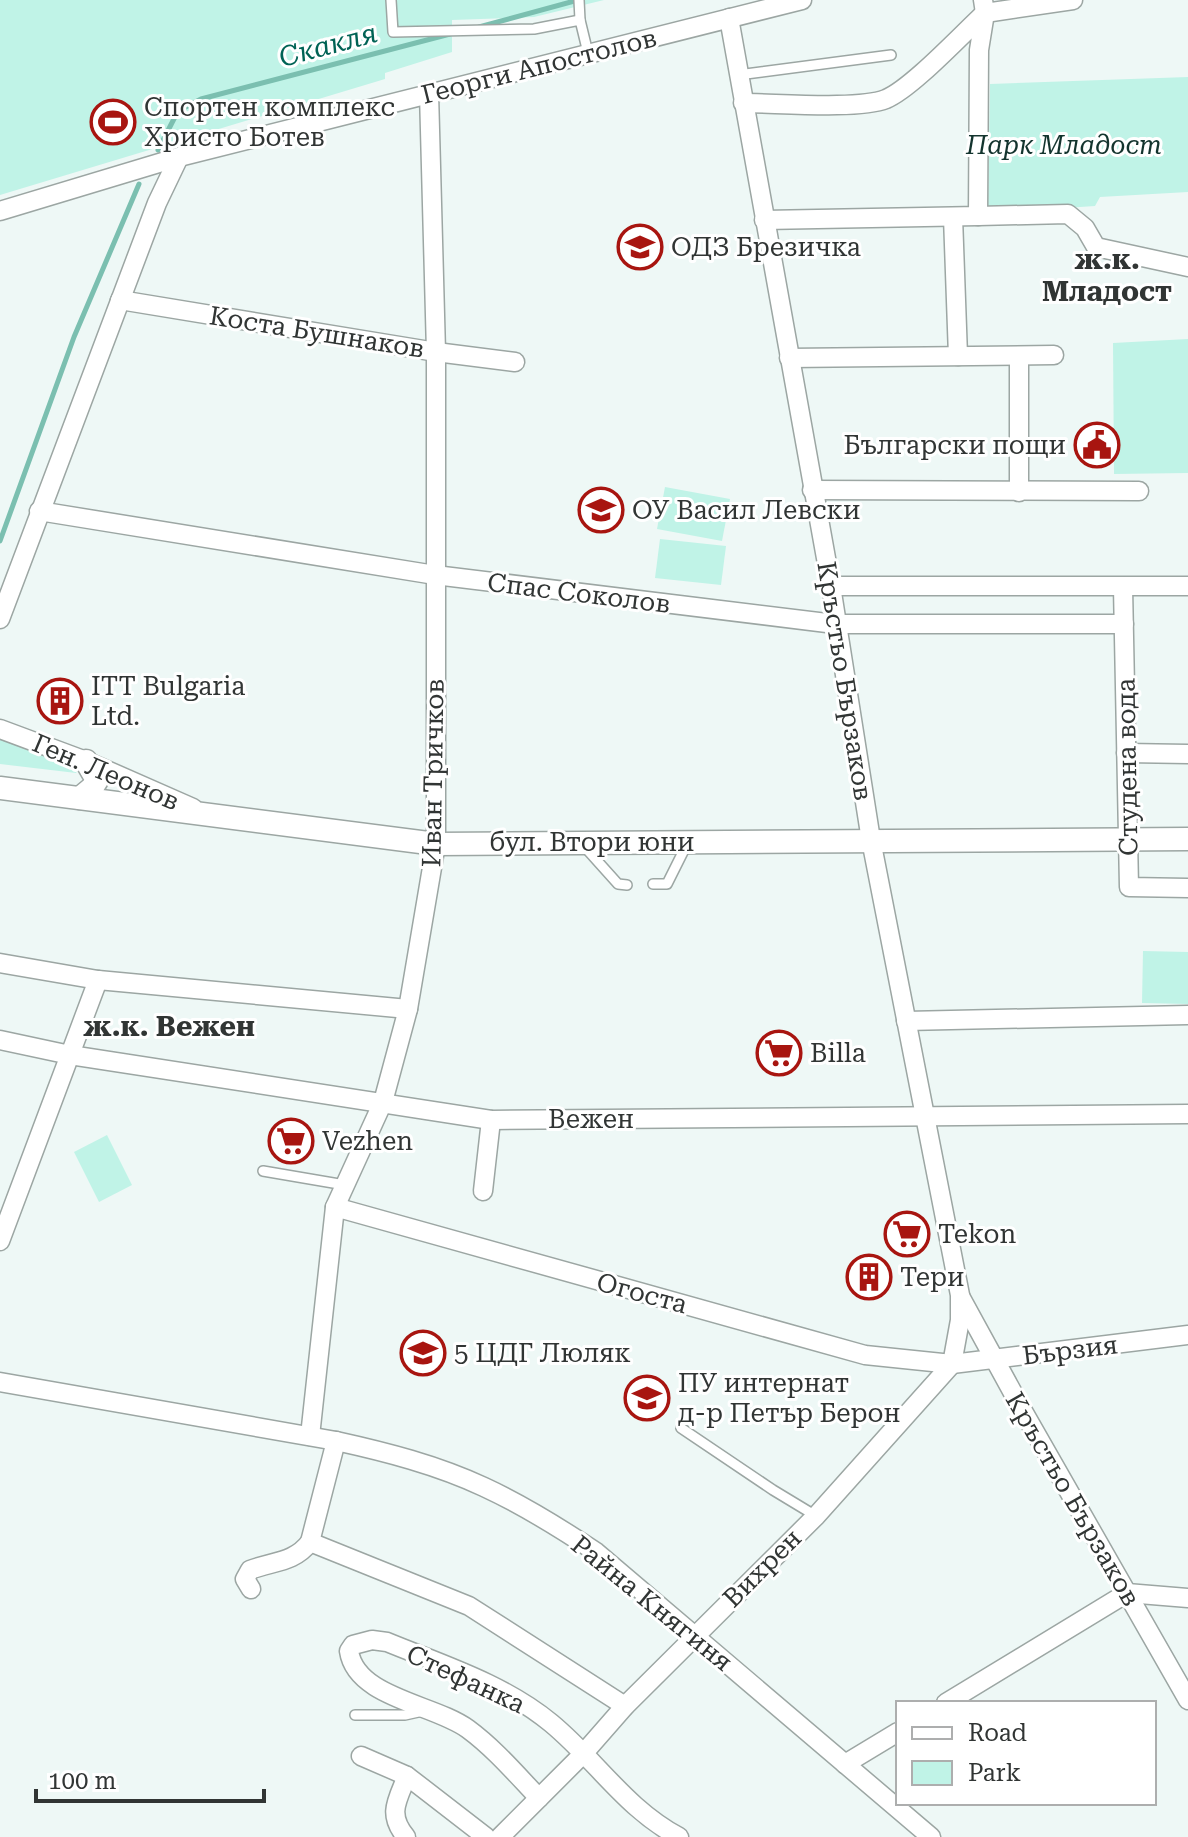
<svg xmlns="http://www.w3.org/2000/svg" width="1188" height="1837" font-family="'Roboto Serif',serif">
<rect width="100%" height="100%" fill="#eef8f6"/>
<!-- green -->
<g fill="#c0f3e7">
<path d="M0,0h604l-70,17 -82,3v32l-67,21v6l-385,116z"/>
<path d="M1188,77v115l-88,5 -5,9 -107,7 2,-129z"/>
<path d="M1188,339v134l-74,1 -1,-131z"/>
<path d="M665,487l65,12 -8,42 -65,-12z"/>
<path d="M660,539l66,7 -5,39 -66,-7z"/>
<path d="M0,735l79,32 -3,6 -76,-9z"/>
<path d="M1143,951l45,1v52l-46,-1z"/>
<path d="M107,1135l25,50 -33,17 -25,-50z"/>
</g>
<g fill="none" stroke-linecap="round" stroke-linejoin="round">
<!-- stream -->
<g stroke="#7bbfb0" stroke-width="5">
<path d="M479,27l99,-27"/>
<path d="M158,150l20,-39 23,-12 249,-65"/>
<path d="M0,541l74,-204 65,-153"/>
</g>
<!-- service casing -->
<g stroke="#9ca6a3" stroke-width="12">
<g id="service">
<path d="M391,0l2,32 141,-3 46,-9 8,33"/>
<path d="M579,0l1,20"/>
<path d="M738,75l153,-20"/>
<path d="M583,845l35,39 9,1"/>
<path d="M653,884h14l19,-38"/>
<path d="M263,1171l82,14"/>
<path d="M681,1428l92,62 43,26"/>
<path d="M355,1715h50l18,-4"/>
</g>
</g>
<!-- minor casing -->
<g stroke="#9ca6a3" stroke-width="21">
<g id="minor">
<path d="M983,0l2,13 88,-13"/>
<path d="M729,18l102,568 40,254 89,455v25l-8,44"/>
<path d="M743,103c34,0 115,7 143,-4 26,-11 76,-65 99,-86l-6,37 -1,166 -214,4"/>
<path d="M0,211l179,-54 623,-157"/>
<path d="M978,216l90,-2 17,14 11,19 92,20"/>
<path d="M953,217l5,139"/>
<path d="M120,300l316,52 79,10"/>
<path d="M789,358l265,-3"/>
<path d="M812,490l327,1"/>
<path d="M1019,492v-136"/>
<path d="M39,511l396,64 400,49h289"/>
<path d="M831,586h357"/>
<path d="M1123,587l6,300 59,1"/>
<path d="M0,619l157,-416 22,-46"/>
<path d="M0,729l86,32 107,47"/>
<path d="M1126,753l62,1"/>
<path d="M0,963l98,17 310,29"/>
<path d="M906,1021l282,-6"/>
<path d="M0,1040l70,15 421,65 697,-6"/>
<path d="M483,1191l8,-71"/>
<path d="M335,1207l530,148 87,9 236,-29"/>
<path d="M0,1241l98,-261"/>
<path d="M961,1298l58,106 169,296"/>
<path d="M0,1382l336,59c50,11 101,24 148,46 39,18 76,41 112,65l335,285"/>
<path d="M310,1436l25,-229 48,-105 25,-93 28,-165v-492l-7,-259"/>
<path d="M310,1542l26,-101"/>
<path d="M251,1589l-6,-10 5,-9c23,-9 44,-7 60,-28l159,64 156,100"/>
<path d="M946,1703l181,-110 61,5"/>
<path d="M361,1756l46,20 79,61"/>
<path d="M845,1764l53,-32"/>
<path d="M539,1798c-23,-24 -44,-49 -71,-69 -34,-25 -112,-31 -119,-78l4,-6 19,-5 15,2c56,23 117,42 164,81 46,38 74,85 128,114"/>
<path d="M406,1837c-19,-23 -9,-36 1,-61"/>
<path d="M500,1837l83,-83 42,-48 191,-190 136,-152"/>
</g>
</g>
<!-- tertiary casing -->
<g stroke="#9ca6a3" stroke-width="25">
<g id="tertiary">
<path d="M0,788l436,56 752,-5"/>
<path d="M80,798l12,-10 5,-8 -11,-19"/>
</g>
</g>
<!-- service -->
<use href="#service" stroke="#fff" stroke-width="9"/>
<!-- minor -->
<use href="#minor" stroke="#fff" stroke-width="18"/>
<!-- tertiary -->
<use href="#tertiary" stroke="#fff" stroke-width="22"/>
</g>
<!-- icons -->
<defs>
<g id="stadium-ring" transform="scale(2.3)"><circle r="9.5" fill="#fff" stroke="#a81510" stroke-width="1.5"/><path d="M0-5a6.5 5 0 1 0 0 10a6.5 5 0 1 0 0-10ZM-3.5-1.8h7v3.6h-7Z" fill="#a81510"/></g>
<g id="school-ring" transform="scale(2.3)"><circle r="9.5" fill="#fff" stroke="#a81510" stroke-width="1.5"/><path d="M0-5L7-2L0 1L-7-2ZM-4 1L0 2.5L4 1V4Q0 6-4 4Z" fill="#a81510"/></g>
<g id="civic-ring" transform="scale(2.3)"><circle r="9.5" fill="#fff" stroke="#a81510" stroke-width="1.5"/><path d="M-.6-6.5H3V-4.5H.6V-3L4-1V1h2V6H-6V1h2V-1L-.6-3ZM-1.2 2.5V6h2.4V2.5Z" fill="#a81510"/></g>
<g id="building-ring" transform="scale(2.3)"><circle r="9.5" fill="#fff" stroke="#a81510" stroke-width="1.5"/><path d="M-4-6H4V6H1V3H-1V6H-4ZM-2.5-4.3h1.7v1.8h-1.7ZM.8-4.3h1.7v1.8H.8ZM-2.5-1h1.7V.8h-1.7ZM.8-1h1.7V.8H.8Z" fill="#a81510"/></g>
<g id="supermarket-ring" transform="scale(2.3)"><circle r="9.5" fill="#fff" stroke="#a81510" stroke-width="1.5"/><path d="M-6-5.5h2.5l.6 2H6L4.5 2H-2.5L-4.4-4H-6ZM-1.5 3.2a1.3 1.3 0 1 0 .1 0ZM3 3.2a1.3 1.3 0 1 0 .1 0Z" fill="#a81510"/></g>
</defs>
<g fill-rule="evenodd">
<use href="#stadium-ring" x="113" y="122"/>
<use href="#school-ring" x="640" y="247"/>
<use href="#civic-ring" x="1097" y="445"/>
<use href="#school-ring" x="601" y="510"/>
<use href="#building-ring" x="60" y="701"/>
<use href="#supermarket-ring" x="779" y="1053"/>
<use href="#supermarket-ring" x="291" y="1141"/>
<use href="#supermarket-ring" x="907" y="1234"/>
<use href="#building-ring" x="869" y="1277"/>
<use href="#school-ring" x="423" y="1353"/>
<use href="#school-ring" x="647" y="1398"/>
</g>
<g text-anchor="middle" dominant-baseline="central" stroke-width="6" stroke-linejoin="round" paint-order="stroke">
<!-- street labels -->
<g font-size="26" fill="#313534" stroke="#fff">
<text transform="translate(539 66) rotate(-14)">Георги Апостолов</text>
<text transform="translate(317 332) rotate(9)">Коста Бушнаков</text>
<text transform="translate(579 593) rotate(7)">Спас Соколов</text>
<text transform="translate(845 681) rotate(81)">Кръстьо Бързаков</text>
<text transform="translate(1127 767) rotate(-91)">Студена вода</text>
<text transform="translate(106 772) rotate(23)">Ген. Леонов</text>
<text transform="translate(433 773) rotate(-89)">Иван Тричков</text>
<text x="592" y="842">бул. Втори юни</text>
<text x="591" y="1119">Вежен</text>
<text transform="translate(642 1293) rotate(15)">Огоста</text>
<text transform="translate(1070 1350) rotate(-7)">Бързия</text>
<text transform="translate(1073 1499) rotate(60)">Кръстьо Бързаков</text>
<text transform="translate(762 1568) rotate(-45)">Вихрен</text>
<text transform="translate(652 1603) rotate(39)">Райна Княгиня</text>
<text transform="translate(466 1679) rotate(25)">Стефанка</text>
</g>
<!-- poi labels -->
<g font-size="26" fill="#313534" stroke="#fff" text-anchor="start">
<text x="144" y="107">Спортен комплекс<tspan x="144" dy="30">Христо Ботев</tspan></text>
<text x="671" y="247">ОДЗ Брезичка</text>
<text x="1066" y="445" text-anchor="end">Български пощи</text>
<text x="632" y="510">ОУ Васил Левски</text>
<text x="91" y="686">ITT Bulgaria<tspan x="91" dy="30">Ltd.</tspan></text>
<text x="810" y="1053">Billa</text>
<text x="322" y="1141">Vezhen</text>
<text x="938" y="1234">Tekon</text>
<text x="900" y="1277">Тери</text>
<text x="454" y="1353">5 ЦДГ Люляк</text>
<text x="678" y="1383">ПУ интернат<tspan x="678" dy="30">д-р Петър Берон</tspan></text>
</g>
<!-- park labels -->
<g font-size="26" font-style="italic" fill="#13342e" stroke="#fff">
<text x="1064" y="145">Парк Младост</text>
</g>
<!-- water labels -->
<g font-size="28" font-style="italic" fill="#006355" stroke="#fff">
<text transform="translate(328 45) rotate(-15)">Скакля</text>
</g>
<!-- neighbourhood labels -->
<g font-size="28" font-weight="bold" fill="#313534" stroke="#fff">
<text x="1107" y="259">ж.к.<tspan x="1107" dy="32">Младост</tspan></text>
<text x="169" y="1026">ж.к. Вежен</text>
</g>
</g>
<!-- legend -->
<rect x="896" y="1701" width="260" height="104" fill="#ffffff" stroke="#adaeae" stroke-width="2"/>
<rect x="912" y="1727" width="40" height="12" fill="#ffffff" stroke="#adaeae" stroke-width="2"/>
<text x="968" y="1741" font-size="24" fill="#313534">Road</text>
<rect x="912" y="1761" width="40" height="24" fill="#c0f3e7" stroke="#adaeae" stroke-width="2"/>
<text x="968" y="1781" font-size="24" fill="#313534">Park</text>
<!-- scale -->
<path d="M36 1789v12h228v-12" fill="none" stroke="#313534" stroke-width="4"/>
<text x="48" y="1789" font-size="24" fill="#313534" stroke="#ffffff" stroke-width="6" paint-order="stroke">100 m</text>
</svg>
